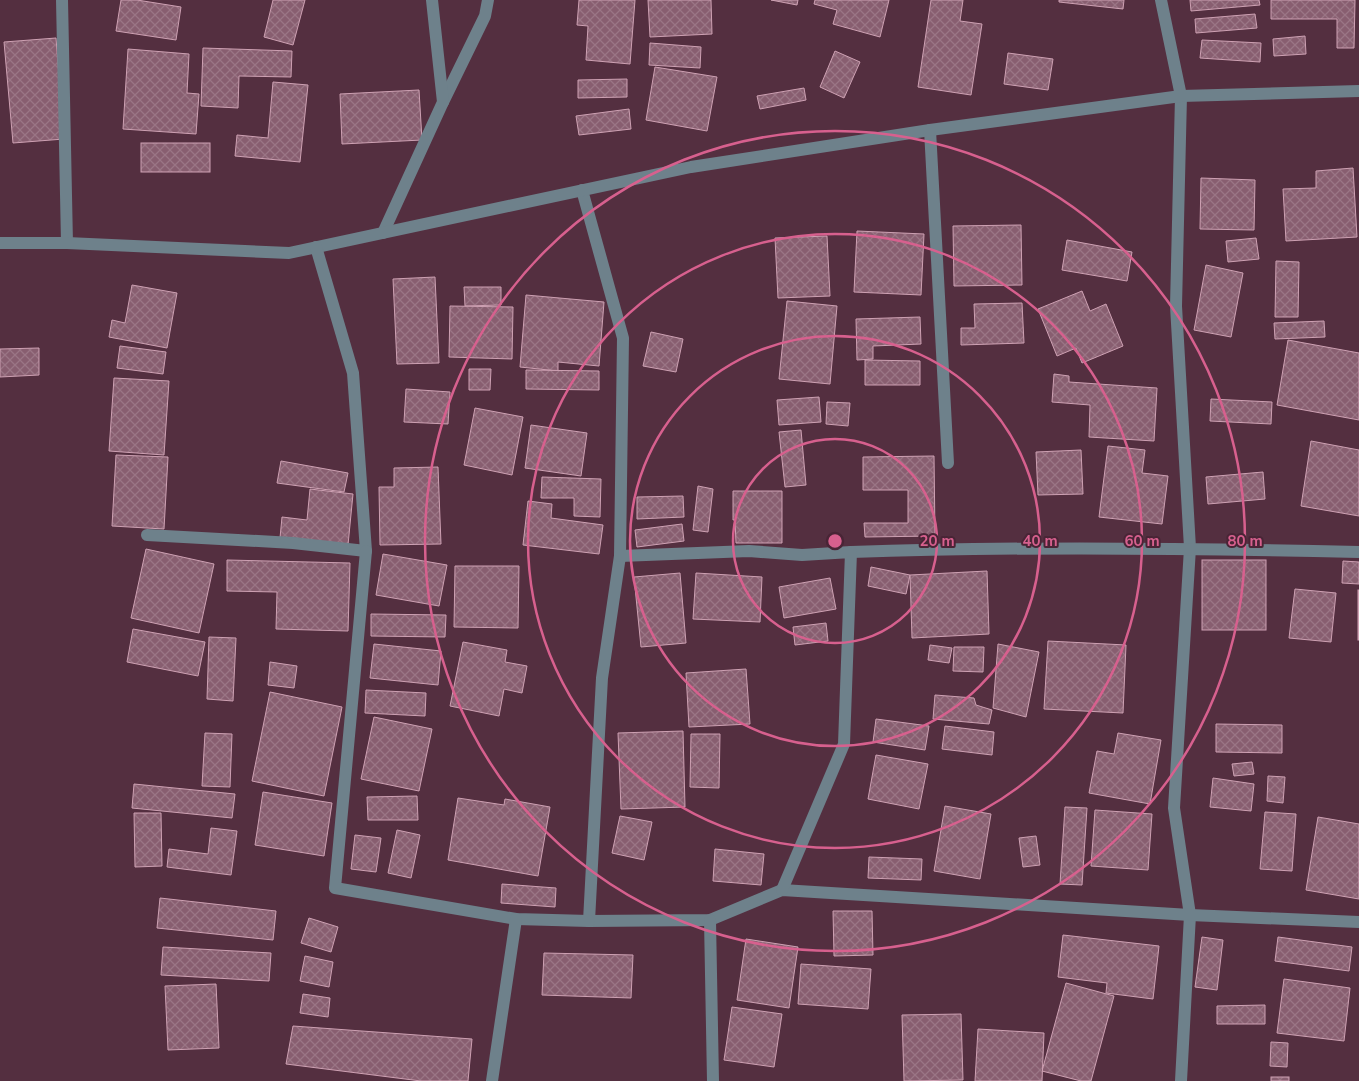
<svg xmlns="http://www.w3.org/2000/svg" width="1359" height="1081" font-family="'Nunito Sans',sans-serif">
<defs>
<pattern id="building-cross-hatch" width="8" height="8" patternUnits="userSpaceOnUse" patternTransform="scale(1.25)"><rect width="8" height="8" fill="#885e70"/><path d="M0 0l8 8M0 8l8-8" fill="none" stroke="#9a7585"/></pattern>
</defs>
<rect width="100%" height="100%" fill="#542f40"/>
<!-- building -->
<g fill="url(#building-cross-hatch)" stroke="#cea1b3">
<path d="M121,0h16l44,7 -5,33 -60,-9z"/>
<path d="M273,0h32l-12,45 -29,-8z"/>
<path d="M579,0h56l-5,64 -44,-4 2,-34 -11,-1z"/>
<path d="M648,0h63l1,34 -62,3z"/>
<path d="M771,0h27l-1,5z"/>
<path d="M815,0h74l-9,37 -47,-13 4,-14 -23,-6z"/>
<path d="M931,0h32l-3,21 22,3 -11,71 -53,-8z"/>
<path d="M1059,0h65l-1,9 -64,-7z"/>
<path d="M1190,0h69l1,5 -69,6z"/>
<path d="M1271,0h84l-1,48h-17v-29h-66z"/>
<path d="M1255,14l2,14 -61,5 -1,-14z"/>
<path d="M1305,36l1,18 -32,2 -1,-17z"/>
<path d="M56,38l8,101 -51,4 -9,-101z"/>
<path d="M1202,40l59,3 -1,19 -60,-4z"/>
<path d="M650,43l51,4 -1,21 -51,-3z"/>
<path d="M203,48l89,3 -1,26 -52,-1 -1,32 -37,-2z"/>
<path d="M128,49l61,5 -2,39 12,1 -3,40 -73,-5z"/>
<path d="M835,51l25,11 -16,36 -24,-11z"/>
<path d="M1008,53l45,6 -5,31 -44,-6z"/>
<path d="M655,67l62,10 -10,54 -61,-11z"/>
<path d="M627,79v18l-49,1v-18z"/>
<path d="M273,82l35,3 -8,77 -65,-6 2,-21 31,3z"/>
<path d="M804,88l2,12 -46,9 -3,-13z"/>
<path d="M419,90l3,50 -80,4 -2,-50z"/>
<path d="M629,109l2,20 -52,6 -3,-19z"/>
<rect x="141" y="143" width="69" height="29"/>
<path d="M1353,168l4,69 -71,4 -3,-52 33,-1v-17z"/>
<path d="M1201,178l54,2 -1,50 -54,-1z"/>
<path d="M1021,225l1,60 -68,1 -1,-60z"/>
<path d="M857,231l67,3 -3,61 -67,-3z"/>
<path d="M827,236l3,60 -52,2 -3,-60z"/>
<path d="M1256,238l3,21 -31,3 -2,-21z"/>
<path d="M1067,240l65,12 -5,29 -65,-11z"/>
<path d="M1276,261l23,1 -1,55h-23z"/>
<path d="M1206,265l37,8 -12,64 -37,-7z"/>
<path d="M435,277l4,86 -42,1 -4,-85z"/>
<path d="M132,285l45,8 -10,55 -58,-11 3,-17 13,3z"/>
<path d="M464,287h37v18l-36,1z"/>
<path d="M1082,291l8,20 16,-7 17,42 -41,17 -6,-15 -19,8 -19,-47z"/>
<path d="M526,295l78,7 -5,64 -41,-4v9l-38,-4z"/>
<path d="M787,301l50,5 -7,78 -51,-5z"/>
<path d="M1022,303l2,40 -63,2v-17h14l-1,-24z"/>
<path d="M450,306l63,1 -1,52 -63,-2z"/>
<path d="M920,317l1,27 -48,2v13l-16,1 -1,-41z"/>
<path d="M1324,321l1,16 -50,2 -1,-16z"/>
<path d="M651,332l32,7 -7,33 -33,-6z"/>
<path d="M1288,340l71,13v67l-82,-15z"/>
<path d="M120,346l46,6 -3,22 -46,-6z"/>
<path d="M39,348v27l-39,2v-28z"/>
<path d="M865,360l55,1v24h-55z"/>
<path d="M469,369h22l-1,21h-21z"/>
<path d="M526,370l73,1v19l-73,-1z"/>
<path d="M1054,374l15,2v6l88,6 -3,53 -65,-4 1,-32 -38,-3z"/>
<path d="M114,378l55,3 -5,74 -55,-4z"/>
<path d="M406,389l44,3 -2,32 -44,-2z"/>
<path d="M819,397l2,25 -42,3 -2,-25z"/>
<path d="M1211,399l61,3 -1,22 -61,-3z"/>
<path d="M827,402l23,1 -2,23 -22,-2z"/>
<path d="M475,408l48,9 -11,58 -48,-10z"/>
<path d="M531,425l56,8 -6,43 -56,-8z"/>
<path d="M801,430l5,55 -21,2 -6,-55z"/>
<path d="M1311,441l48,9v66l-58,-10z"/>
<path d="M1108,446l37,4 -3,23 26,3 -6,48 -63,-7z"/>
<path d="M1081,450l2,44 -45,1 -2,-43z"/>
<path d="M116,455l52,2 -4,72 -52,-3z"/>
<path d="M934,456l1,80 -70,1 -1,-14h44v-33h-45v-33z"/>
<path d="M281,461l67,12 -4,19 -67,-9z"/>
<path d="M438,467l3,77 -61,1 -1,-58h15v-19z"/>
<path d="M1263,472l2,27 -57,5 -2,-27z"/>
<path d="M542,477l59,2 -1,38 -26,-1v-18h-33z"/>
<path d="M698,486l15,3 -5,43 -15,-2z"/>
<path d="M310,489l43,5 -5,51 -68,-7 2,-21 25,3z"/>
<path d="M733,491h49v52h-46l-1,-23h-2z"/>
<path d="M683,496l1,21 -47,2v-22z"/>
<path d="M528,501l24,3 -1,14 52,7 -4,29 -76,-9z"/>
<path d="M682,524l2,17 -47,6 -2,-17z"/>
<path d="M146,549l68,15 -15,69 -68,-15z"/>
<path d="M383,554l64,11 -8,41 -63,-11z"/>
<path d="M227,560l123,3 -2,68 -72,-2 1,-37 -50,-1z"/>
<rect x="1202" y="560" width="64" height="70"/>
<path d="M1343,561l16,1v22l-17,-1z"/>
<path d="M455,566h64l-1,62 -64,-1z"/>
<path d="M871,567l39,8 -4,19 -38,-8z"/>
<path d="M987,571l2,63 -77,4 -2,-63z"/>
<path d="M680,573l6,70 -45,4 -7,-70z"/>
<path d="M696,573l66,4 -2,45 -67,-3z"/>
<path d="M830,578l6,31 -52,9 -5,-31z"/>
<path d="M1295,589l41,4 -5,49 -42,-4z"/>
<rect x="1358" y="590" width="1" height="50"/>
<path d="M371,614l75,1 -1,22 -74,-1z"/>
<path d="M826,623l2,18 -33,4 -2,-18z"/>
<path d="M133,629l72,13 -7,34 -71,-14z"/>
<path d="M209,637l27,1 -3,63 -26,-2z"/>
<path d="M1048,641l78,4 -3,68 -79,-4z"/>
<path d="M463,642l44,8 -2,12 22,4 -5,27 -18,-4 -5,27 -49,-10z"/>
<path d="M374,644l67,7 -3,34 -68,-7z"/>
<path d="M998,644l41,8 -13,65 -33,-9z"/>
<path d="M930,645l22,3 -3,15 -21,-3z"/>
<path d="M954,647h30l-1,25 -30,-1z"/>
<path d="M270,662l27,4 -3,22 -26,-3z"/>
<path d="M746,669l4,55 -61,3 -3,-54z"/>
<path d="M366,690l60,3 -1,23 -60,-3z"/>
<path d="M270,692l72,15 -18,89 -72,-15z"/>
<path d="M935,695l39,3 2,7 16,5 -3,14 -56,-5z"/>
<path d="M374,717l58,12 -13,62 -58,-12z"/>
<path d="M876,719l53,7 -4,24 -52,-8z"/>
<path d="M1216,724l66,1v28l-66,-1z"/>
<path d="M945,726l49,6 -2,23 -50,-6z"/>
<path d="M683,731l2,76 -64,2 -3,-76z"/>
<path d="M205,733l27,1 -2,53 -28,-1z"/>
<path d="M1118,733l43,7 -11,64 -61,-11 8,-42 17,3z"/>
<path d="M691,734h29l-1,54 -29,-1z"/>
<path d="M876,755l52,9 -9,45 -51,-10z"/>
<path d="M1252,762l2,12 -20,2 -2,-12z"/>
<path d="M1268,776l17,1 -2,26 -16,-2z"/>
<path d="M1213,778l41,6 -3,27 -41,-4z"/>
<path d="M134,784l101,10 -3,24 -100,-10z"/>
<path d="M263,792l69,11 -8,53 -69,-11z"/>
<path d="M417,796l1,24h-50l-1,-23z"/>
<path d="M458,798l46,7 1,-6 45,8 -12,69 -90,-16z"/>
<path d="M945,806l46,8 -11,65 -46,-8z"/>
<path d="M1065,807l22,1 -5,77 -22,-1z"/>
<path d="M1095,810l57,4 -4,56 -57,-4z"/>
<path d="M1265,812l31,2 -4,57 -32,-2z"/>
<path d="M134,813h27l1,53 -27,1z"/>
<path d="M620,816l32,6 -8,38 -32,-7z"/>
<path d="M1318,817l41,7v75l-53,-9z"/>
<path d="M211,828l26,3 -6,44 -64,-8 2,-18 39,5z"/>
<path d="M397,830l23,5 -9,43 -23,-5z"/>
<path d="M355,835l26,3 -5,34 -25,-3z"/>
<path d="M1036,836l4,29 -17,2 -4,-29z"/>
<path d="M715,849l49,5 -3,31 -48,-4z"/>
<path d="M869,857l53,2 -1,21 -53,-2z"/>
<path d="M502,884l54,4 -1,19 -54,-4z"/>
<path d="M160,898l116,13 -3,29 -116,-12z"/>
<path d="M833,911h39l1,44 -39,1z"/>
<path d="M309,918l29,9 -7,25 -30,-9z"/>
<path d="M1063,935l96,11 -6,53 -47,-6 1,-10 -49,-6z"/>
<path d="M1202,937l21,3 -6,50 -22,-3z"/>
<path d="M1278,937l74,10 -3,24 -74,-10z"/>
<path d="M746,939l52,8 -9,61 -52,-8z"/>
<path d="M163,947l108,6 -2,28 -108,-6z"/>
<path d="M544,953l89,2 -2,43 -89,-3z"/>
<path d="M305,956l28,6 -4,25 -29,-6z"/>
<path d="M801,964l70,5 -3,40 -70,-5z"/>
<path d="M1284,979l66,9 -6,53 -67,-8z"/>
<path d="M1066,983l48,13 -23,85h-10l-39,-10z"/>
<path d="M216,984l3,64 -51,2 -3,-64z"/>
<path d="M303,994l27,4 -2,19 -28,-4z"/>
<path d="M1265,1005v19h-48v-18z"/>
<path d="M732,1007l50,7 -8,53 -50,-7z"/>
<path d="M961,1014l2,66 -59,1 -2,-66z"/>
<path d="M293,1026l179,13 -4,42h-47l-135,-17z"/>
<path d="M978,1029l66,4 -2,48h-67z"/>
<path d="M1271,1042l17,1 -1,24 -17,-1z"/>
<rect x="1271" y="1077" width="18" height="4"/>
</g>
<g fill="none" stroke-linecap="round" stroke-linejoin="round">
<!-- minor -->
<g stroke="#6e818b" stroke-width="12">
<path d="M62,0l5,243"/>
<path d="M1161,0l20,96 -5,210 14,242 -16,260 16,107 -9,166"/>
<path d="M443,102l42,-86 3,-16"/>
<path d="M930,130l18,333"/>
<path d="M582,190l41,148 -3,218 -18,122 -13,243 121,-1 72,-30 408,25 169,7"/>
<path d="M383,233l60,-131 -11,-102"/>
<path d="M0,243h67l222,10 402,-86 239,-37 251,-34 178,-5"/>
<path d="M147,535l146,8 73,8 -13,-178 -37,-126"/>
<path d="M366,551l-31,337 181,31 73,2"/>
<path d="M851,552c169,-6 339,-4 508,0"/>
<path d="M620,556l129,-5 53,4 49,-3 -7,192 -62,146"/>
<path d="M710,920l3,161"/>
<path d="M492,1081l24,-162"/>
</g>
</g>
<!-- distance rings -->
<g fill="none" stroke="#d7608e" stroke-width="2.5">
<circle cx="835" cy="541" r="102"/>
<circle cx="835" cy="541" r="205"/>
<circle cx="835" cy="541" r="307"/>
<circle cx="835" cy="541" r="410"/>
</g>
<circle cx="835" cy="541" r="8" fill="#d7608e" stroke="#492536" stroke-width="2.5"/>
<g font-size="15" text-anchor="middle" font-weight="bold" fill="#d7608e" stroke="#492536" stroke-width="4" stroke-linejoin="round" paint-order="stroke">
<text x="937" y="546">20 m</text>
<text x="1040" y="546">40 m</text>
<text x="1142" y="546">60 m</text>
<text x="1245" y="546">80 m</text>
</g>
</svg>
